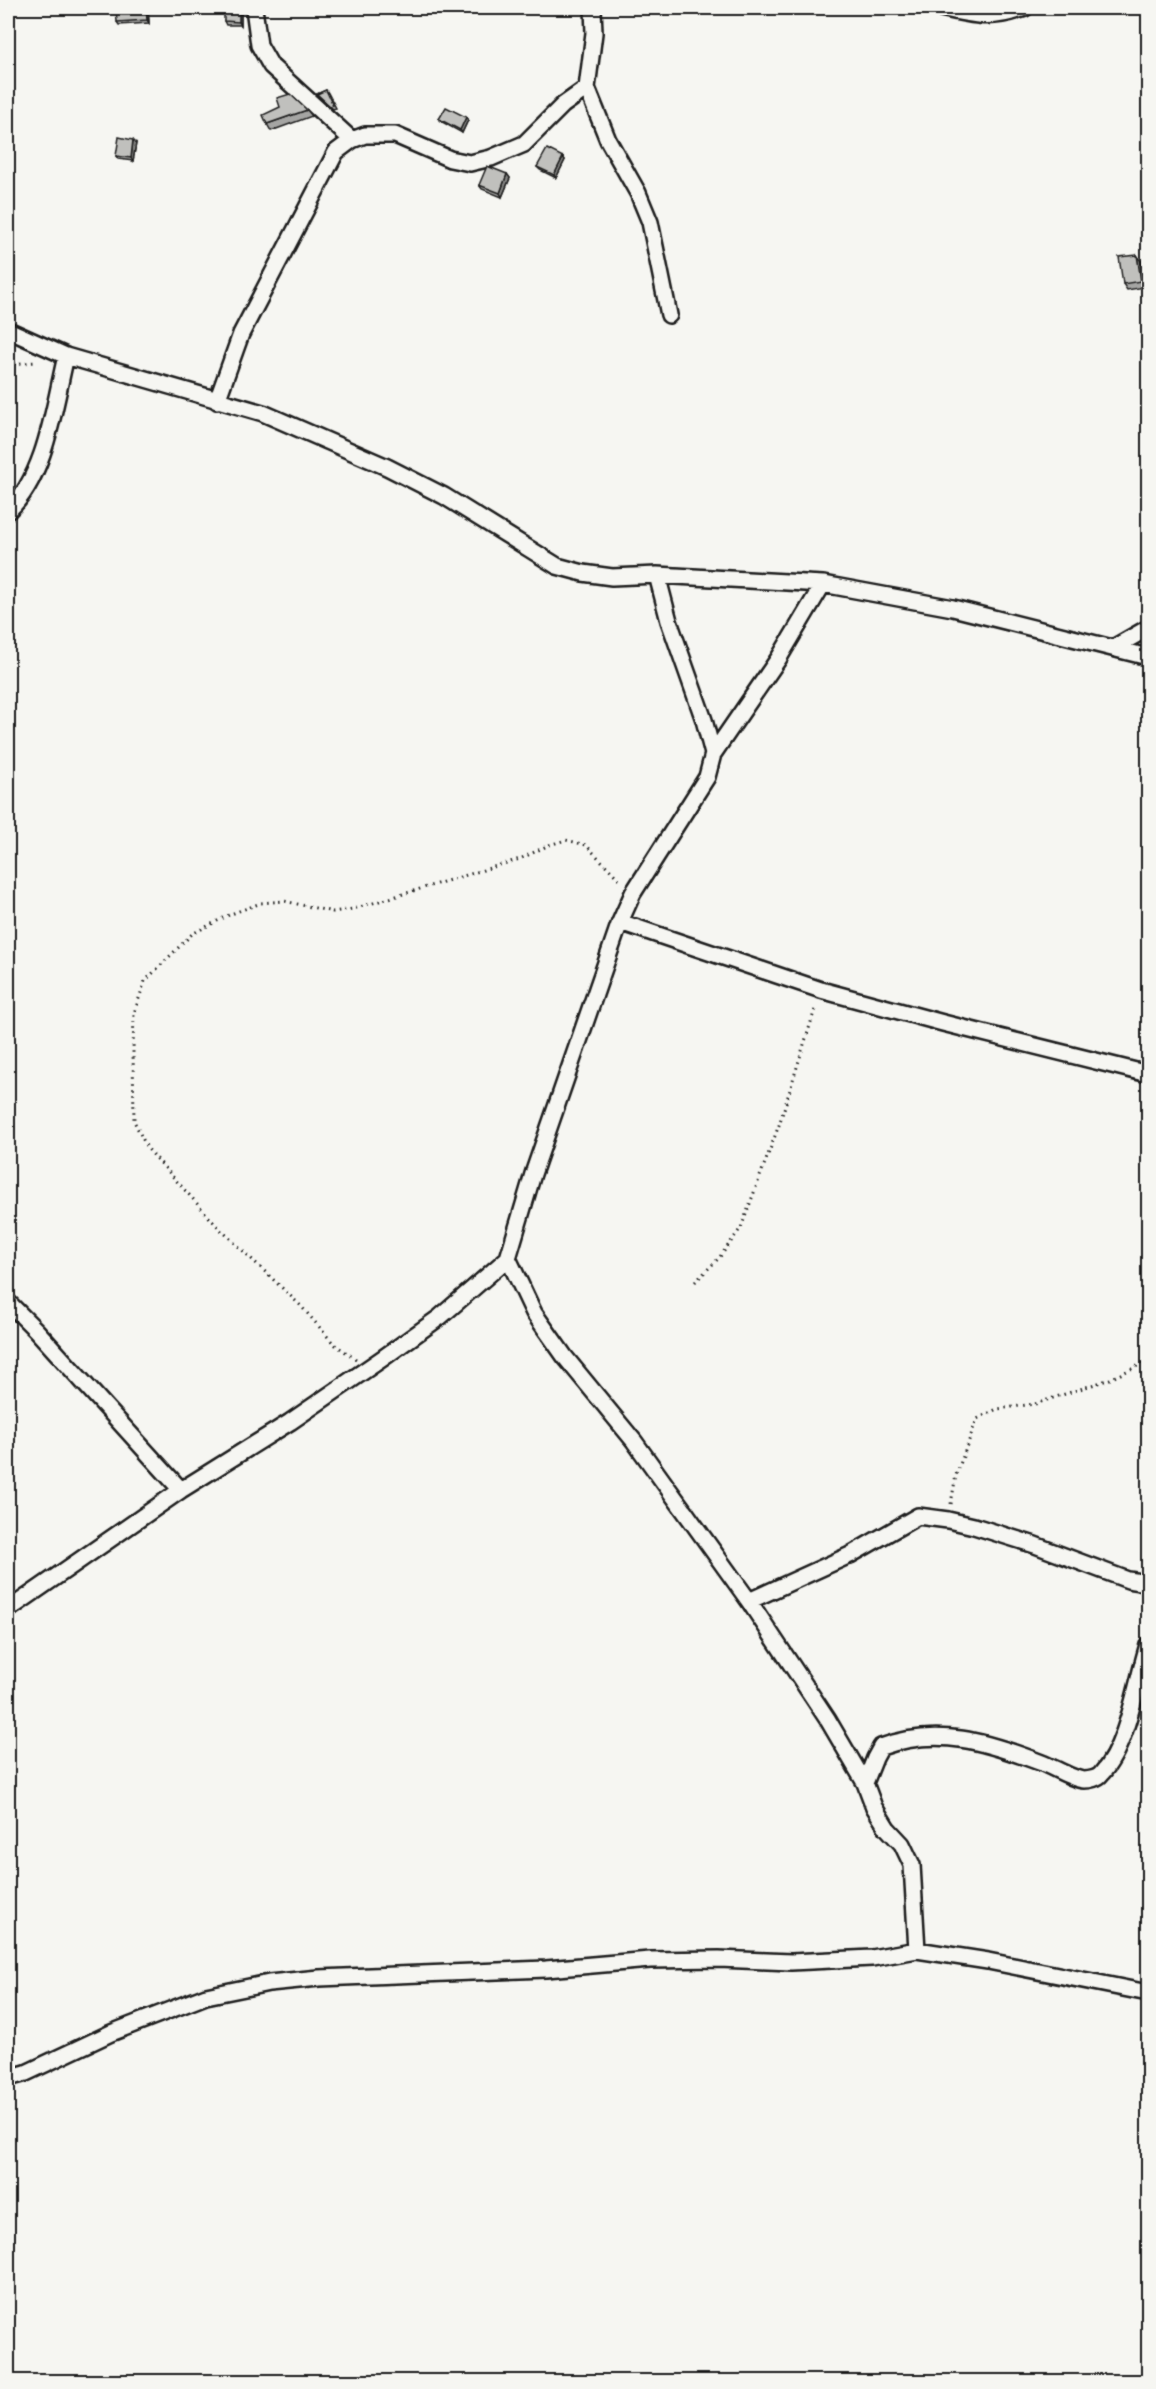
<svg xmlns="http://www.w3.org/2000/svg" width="1156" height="2389" viewBox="0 0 1156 2389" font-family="Delius,sans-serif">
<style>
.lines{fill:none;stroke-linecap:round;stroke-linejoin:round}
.street-casing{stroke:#1c1c1c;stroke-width:20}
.path{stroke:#1c1c1c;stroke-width:3;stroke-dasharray:1.5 4.5;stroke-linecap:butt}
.street{stroke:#f6f6f2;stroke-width:15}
.wall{fill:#a5a5a3;stroke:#1c1c1c;stroke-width:1.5}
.shaded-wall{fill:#868684;stroke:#1c1c1c;stroke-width:1.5}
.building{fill:#c0c0bd;stroke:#1c1c1c;stroke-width:1.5}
</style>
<rect width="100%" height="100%" fill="#f6f6f2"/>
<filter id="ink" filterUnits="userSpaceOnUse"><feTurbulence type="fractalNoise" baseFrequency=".0167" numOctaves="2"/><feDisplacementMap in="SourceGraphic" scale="12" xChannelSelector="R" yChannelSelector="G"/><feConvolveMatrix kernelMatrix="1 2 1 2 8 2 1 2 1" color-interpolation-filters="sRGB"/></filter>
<g filter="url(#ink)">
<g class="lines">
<defs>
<path id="street" d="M254,8L259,45L271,66L352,140
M593,8L594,33L587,88L608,140L638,193L650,222L669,315
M941,8C975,16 992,20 1025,8
M8,330L66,356L263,413L387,467L444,496L557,566L583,573L612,577L657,575L823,584L953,608L1148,657
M217,401L241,334L336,152L352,140L365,135H395L450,159L470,163L491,158L524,144L563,105L587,88
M8,511C46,476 54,406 66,356
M1113,648L1148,628
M713,754L779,658L823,584
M620,922L821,990L943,1023L1148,1074
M508,1258L534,1313L565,1357L634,1441L749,1601L828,1720L865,1783L874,1807L887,1828L902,1844L912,1865L917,1950
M8,1302L36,1330L181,1490
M749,1601L850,1555L918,1516L948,1520L974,1526L1035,1545L1128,1580L1148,1583
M8,1610L181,1490L290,1422L383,1358L440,1317L508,1258L533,1174L620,922L633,893L707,777L713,754L704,720L669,621L657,575
M865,1783L875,1758L881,1747C938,1726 987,1742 1042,1763C1053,1767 1074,1780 1084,1780C1090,1780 1098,1778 1101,1774C1128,1745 1136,1683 1148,1645
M8,2078L26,2073L111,2033L206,1996L269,1983L319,1978L546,1969L650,1960L719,1959L791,1962L872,1958L917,1950L988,1961L1148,1993"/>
</defs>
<use href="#street" class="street-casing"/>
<path class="path" d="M8,364L37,362
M695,1282L719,1258L741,1228L779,1125L816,1006
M356,1359L334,1344L301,1306L219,1228L147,1148L134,1121L133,1051L134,1013L145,981L192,934L231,914L261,903L284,901L333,912L353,909L520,859L549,845L566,840L586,845L621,881
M951,1504L956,1475L977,1419L997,1409L1035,1404L1110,1379L1148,1361"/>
<use href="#street" class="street"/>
</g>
<path class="wall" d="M148,8L149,23L119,25L117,22Z
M241,8V25H226L224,21Z
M326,90L328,93L336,108L333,109L317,94Z
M307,110L312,116L271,131L267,124Z
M439,119L468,120L462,133L442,122Z
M136,143L133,161L118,159L116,156Z
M563,157L565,160L556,178L540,170L537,167Z
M507,174L510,178L502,197L482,189L479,185Z
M1137,255L1141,261L1145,287L1127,290L1123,284Z"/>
<path class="shaded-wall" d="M146,8H148L149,23L147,20Z
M239,8H241V25L239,22Z
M466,117L468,120L462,133L460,130Z
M133,140L136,143L133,161L131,158Z
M563,157L565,160L556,178L554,175Z
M507,174L510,178L502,197L500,193Z
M1137,255L1141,261L1145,287L1141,281Z"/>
<path class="building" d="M116,8H146L147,20L117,22Z
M224,8H239V22L224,21Z
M326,90L333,105L330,106L317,94Z
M290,94L307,110L267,124L263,115L280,107L277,98Z
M446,107L466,117L460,130L439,119Z
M119,137L133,140L131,158L116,156Z
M547,149L563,157L554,175L537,167Z
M487,166L507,174L500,193L479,185Z
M1137,255L1141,281L1123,284L1119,257Z"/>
</g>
<rect width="1156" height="2389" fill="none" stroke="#f6f6f2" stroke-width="30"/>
<rect x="15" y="15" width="1126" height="2359" fill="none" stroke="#1c1c1c" stroke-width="2" filter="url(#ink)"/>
</svg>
